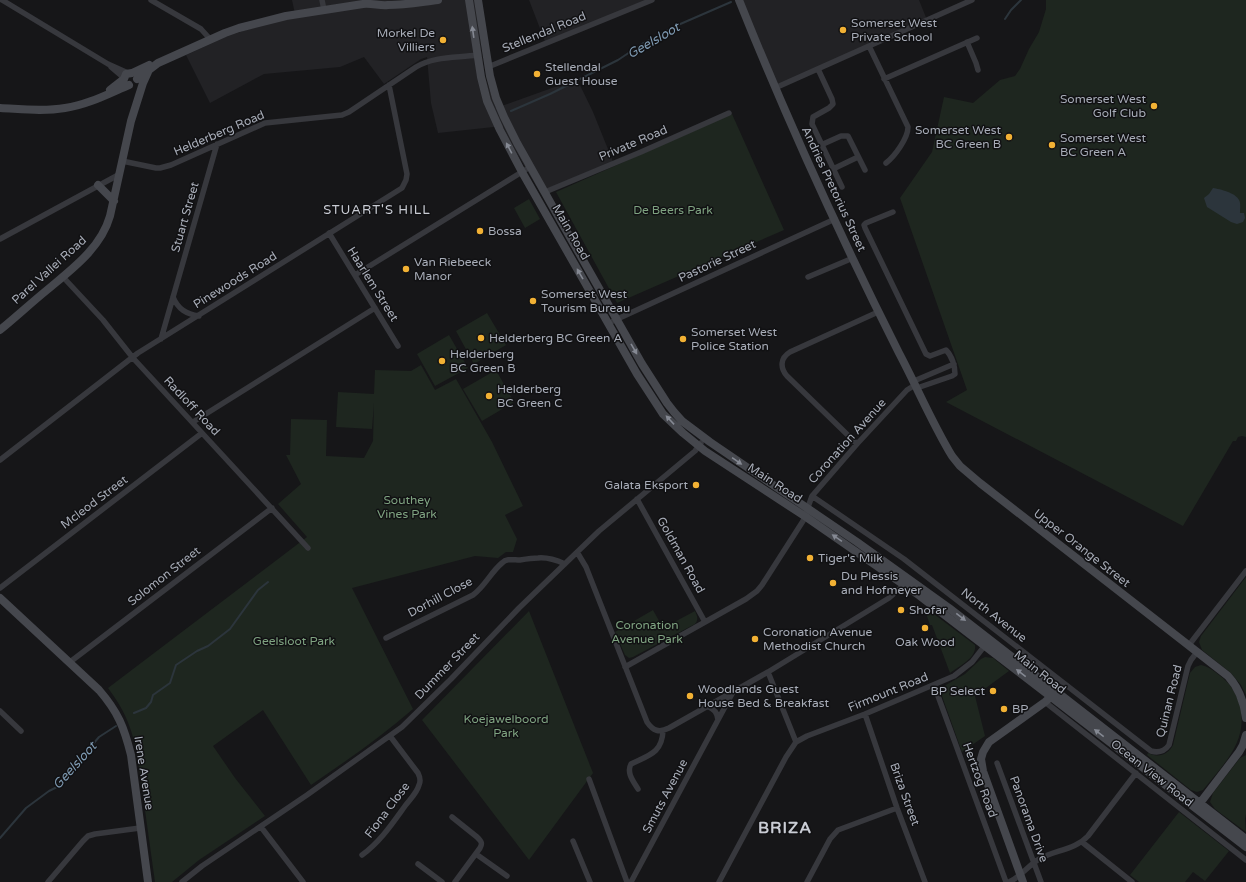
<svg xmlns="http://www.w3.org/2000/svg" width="1246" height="882" viewBox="0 0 1246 882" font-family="'Varela Round',sans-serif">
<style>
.built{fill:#222225}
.green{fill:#1e261f}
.water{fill:#2c353c}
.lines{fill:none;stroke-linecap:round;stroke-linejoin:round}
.stream{stroke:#2c353c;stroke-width:2}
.street{stroke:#37383d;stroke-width:5.5}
.secondary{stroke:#45474d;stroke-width:8}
.oneway{fill:#858993}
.poi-dot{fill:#f2b134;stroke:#111113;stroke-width:1.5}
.labels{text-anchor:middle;stroke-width:3;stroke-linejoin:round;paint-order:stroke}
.poi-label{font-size:12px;fill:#a8adb8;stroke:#111113;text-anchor:start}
.street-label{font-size:12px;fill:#a8adb8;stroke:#111113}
.park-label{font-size:12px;fill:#7fa381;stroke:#111113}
.water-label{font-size:13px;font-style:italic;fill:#7f9bb3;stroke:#111113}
.neighbourhood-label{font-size:13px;letter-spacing:1px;fill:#c9ccd4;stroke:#111113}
.district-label{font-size:16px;font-weight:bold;letter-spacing:1px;fill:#c9ccd4;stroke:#111113}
</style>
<rect width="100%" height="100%" fill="#161618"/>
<path class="built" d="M292,0H475L485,77L496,108L577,79L593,112L614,164L541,194L512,145L503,126L438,133L431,103L427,57L421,59L384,84L364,57L340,67L264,74L210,103L186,55L228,36L295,14Z
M529,0H654L546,44Z
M739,0H919L927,20L775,88Z"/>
<path class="green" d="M1046,0H1246V437L1242,436L1238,437L1236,441H1233L1183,526L946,402L967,390L900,198L932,152L944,97L973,103L1000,80L1015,76L1020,69L1029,49L1039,32L1046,9Z
M732,114L784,230L617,303L556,192Z
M529,199L540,219L525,228L514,208Z
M487,313L506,345L474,364L456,331Z
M449,335L468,368L435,386L417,354Z
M421,365L435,390L456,379L492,442L523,506L505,515L517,539L513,552H506L498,558L475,556L352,588L413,709C381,737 346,761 311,785L263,710L213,746L235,778L265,816L199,860L172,882H155L137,753C131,726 125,711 108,688L307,537L278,504L301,484L286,455H290L291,419L327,420L326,456L364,458L373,441L374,403L372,429L336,427L338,392L374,394L375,370L411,371Z
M496,370L514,402L482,421L463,389Z
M1246,577V695L1241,685L1231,673L1202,650L1199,642L1201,636Z
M926,608L975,645C977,658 959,666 950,673L932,625H930L925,610Z
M653,610L663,628L695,611C697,616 699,619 695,624L633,657L629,658L625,655L615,632Z
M529,611L593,773L529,860L422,720Z
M985,657L993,658L1009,671L975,696L985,736L962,752L942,696V689L946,685L965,674L981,659Z
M1201,665C1211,667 1222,677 1229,684C1235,692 1240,702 1241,712C1246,744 1221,767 1203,790L1197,792L1191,790L1147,755L1148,753C1158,758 1168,755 1173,745L1190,673L1195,667Z
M1246,755V814L1245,819L1246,832L1215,809L1210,802L1213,793L1240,758Z
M1179,812L1229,851L1205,881L1193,872L1185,882H1139L1130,875Z"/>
<path class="water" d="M1213,188C1220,189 1236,193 1239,200C1241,203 1240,209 1240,213H1244L1245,218L1243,222L1237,224L1231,222L1207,207L1204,198L1209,194Z"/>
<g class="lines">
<path class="stream" d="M1005,19L1011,10L1021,0
M511,111L550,94L618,60L642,44L678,25L731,2
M134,713L146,708L151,702L153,695L170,683L176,665L197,651L208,646L230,629L258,590L268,582
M0,838L26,808L49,791L57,787L99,737L116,726"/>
<path class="street" d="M2,0L108,64L128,73
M151,0L201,29L210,39
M322,0L324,10
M967,42L976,63L978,70
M869,46L908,127C908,138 895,156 886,163
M111,67L124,78
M488,67L652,0
M818,69L832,99L833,104L829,108L813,117L812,124L842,187
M884,79L977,38
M775,88L972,0
M821,145L841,136H848L865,170
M122,161L156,168H160L171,165L265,123L342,115L349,112L416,67C434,56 457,58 477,55
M833,169L858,157
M545,192L641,152L729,113
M893,212L866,223L864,225L865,228L926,354L930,356L946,350C952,356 955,366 955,374L952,376L917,388
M329,233L398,346
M0,239L120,174
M355,275L530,167
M63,277L103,320L133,358L308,548
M808,277L853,258
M173,297C178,309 186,314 199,316
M613,321L835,219
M161,339L217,144
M914,381L954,364
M193,422L375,308
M857,444L787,376C780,368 780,358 790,352L878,312
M0,460L138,353L402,188L406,180L407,174L389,85
M812,496L904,559L1151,751C1158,753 1164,752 1169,745L1188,666L1191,660L1197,652
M637,499L705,622
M577,552L586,567L647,722C653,731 659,733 669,728L768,672L889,598L904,585
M0,588L202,433
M386,638L473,595C485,586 491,572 502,563C507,558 513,560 520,560C526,559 532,558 538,558C548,557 556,560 565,564
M1189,645L1246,571
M70,662L272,508
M625,667L746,599L757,591L762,585L803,521L812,496L857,444L907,390L915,385
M768,672L796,742
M934,685L1006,882
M1045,702L1246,860
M707,706C715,710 717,712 718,720
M0,711L21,731
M865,714L897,808L925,882
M997,763L1041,882
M589,779L627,882
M638,789C634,782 626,773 631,764C649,755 662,753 663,731
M452,817L477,837C481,841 483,843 480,848L455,882
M261,827L303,882
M573,841L590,882
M1082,842L1132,882
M476,854L507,876
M362,855C380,842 392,824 405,806C410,799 417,793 419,785C421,781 420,777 418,773L390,736
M418,864L442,882
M48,882L83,841L88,836L95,834L140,828
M182,882L202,866L307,795L402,727L451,679L519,608L599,531L695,451L701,443
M631,882L733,692
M719,882L786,757L796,742L807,736L865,714L954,676L972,662L986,644
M807,882L830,839L838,830L897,808
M1009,882C1021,877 1029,864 1041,858C1057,850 1076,849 1088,836L1136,773"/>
<path class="secondary" d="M469,0L481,77L487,101L500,130L522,172L637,374L663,414L683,433L705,451L806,517L920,596L1246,847
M478,0L490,76L496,98L504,117L517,143L558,216L642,364L667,403L674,412L682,421L710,442L857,542L949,608L1246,839
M739,0C787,120 841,238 899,353C917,387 932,423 952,456L960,466L980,483L1228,676C1239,688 1244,702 1246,718
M137,79L158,63L225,33L239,28L286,16L363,4C372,3 380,6 388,5C405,5 421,2 438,0
M110,90L124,79L126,74L132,73L149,65
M0,108C21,109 43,112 65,108C87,105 108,94 129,85
M98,185L114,201
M0,330C16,317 31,303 47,290C72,269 101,248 110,216L131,121L143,83L148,72
M0,598L99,690C118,712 124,727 131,755L148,882
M1197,807L1239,752L1243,745L1246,735
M1023,882L983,771L981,759L983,752L989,742L1045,702L1055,693"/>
</g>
<defs><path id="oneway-solid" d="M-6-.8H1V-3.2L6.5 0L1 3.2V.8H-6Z"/></defs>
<g class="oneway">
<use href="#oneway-solid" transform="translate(473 32) rotate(-98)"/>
<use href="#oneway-solid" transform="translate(509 148) rotate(-118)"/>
<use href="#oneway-solid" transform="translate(580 274) rotate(-120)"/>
<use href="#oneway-solid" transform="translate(634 349) rotate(60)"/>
<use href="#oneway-solid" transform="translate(670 420) rotate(-133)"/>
<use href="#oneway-solid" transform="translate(737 461) rotate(35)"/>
<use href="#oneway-solid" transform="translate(837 538) rotate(-146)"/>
<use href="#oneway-solid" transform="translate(961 617) rotate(38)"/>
<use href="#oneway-solid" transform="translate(1021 673) rotate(-142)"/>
<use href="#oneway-solid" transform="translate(1099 733) rotate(-142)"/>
</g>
<g class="poi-dot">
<circle cx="843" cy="30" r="4"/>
<circle cx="443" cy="40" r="4"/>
<circle cx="537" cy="74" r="4"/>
<circle cx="1154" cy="106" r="4"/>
<circle cx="1009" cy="137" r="4"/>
<circle cx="1052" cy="145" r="4"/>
<circle cx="480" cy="231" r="4"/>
<circle cx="406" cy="269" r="4"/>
<circle cx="533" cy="301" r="4"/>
<circle cx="481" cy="338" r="4"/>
<circle cx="683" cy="339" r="4"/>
<circle cx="442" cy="361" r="4"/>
<circle cx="489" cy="396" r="4"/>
<circle cx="696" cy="485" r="4"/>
<circle cx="810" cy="558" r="4"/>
<circle cx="833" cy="583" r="4"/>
<circle cx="901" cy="610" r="4"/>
<circle cx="925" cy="628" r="4"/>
<circle cx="755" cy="639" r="4"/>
<circle cx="993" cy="691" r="4"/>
<circle cx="690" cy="696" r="4"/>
<circle cx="1004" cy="709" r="4"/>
</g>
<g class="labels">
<g class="poi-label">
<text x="851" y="27">Somerset West<tspan x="851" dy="14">Private School</tspan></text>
<text x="435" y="37" text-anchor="end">Morkel De<tspan x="435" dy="14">Villiers</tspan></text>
<text x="545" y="71">Stellendal<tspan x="545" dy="14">Guest House</tspan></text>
<text x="1146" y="103" text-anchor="end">Somerset West<tspan x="1146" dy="14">Golf Club</tspan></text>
<text x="1001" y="134" text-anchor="end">Somerset West<tspan x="1001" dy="14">BC Green B</tspan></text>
<text x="1060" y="142">Somerset West<tspan x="1060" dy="14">BC Green A</tspan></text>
<text x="488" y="235">Bossa</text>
<text x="414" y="266">Van Riebeeck<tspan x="414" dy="14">Manor</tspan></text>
<text x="541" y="298">Somerset West<tspan x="541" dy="14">Tourism Bureau</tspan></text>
<text x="691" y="336">Somerset West<tspan x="691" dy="14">Police Station</tspan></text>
<text x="489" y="342">Helderberg BC Green A</text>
<text x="450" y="358">Helderberg<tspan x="450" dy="14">BC Green B</tspan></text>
<text x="497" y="393">Helderberg<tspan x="497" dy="14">BC Green C</tspan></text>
<text x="688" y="489" text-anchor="end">Galata Eksport</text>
<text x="818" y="562">Tiger's Milk</text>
<text x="841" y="580">Du Plessis<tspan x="841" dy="14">and Hofmeyer</tspan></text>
<text x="909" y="614">Shofar</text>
<text x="763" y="636">Coronation Avenue<tspan x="763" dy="14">Methodist Church</tspan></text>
<text x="925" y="646" text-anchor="middle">Oak Wood</text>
<text x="698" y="693">Woodlands Guest<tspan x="698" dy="14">House Bed &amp; Breakfast</tspan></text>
<text x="985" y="695" text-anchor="end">BP Select</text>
<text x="1012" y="713">BP</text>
</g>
<g class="street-label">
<text transform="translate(544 32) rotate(-22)" y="4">Stellendal Road</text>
<text transform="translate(219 133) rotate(-23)" y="4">Helderberg Road</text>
<text transform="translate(633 143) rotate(-23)" y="4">Private Road</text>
<text transform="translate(834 189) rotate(65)" y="4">Andries Pretorius Street</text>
<text transform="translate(185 217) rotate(-74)" y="4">Stuart Street</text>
<text transform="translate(571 232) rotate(60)" y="4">Main Road</text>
<text transform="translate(717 261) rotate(-25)" y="4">Pastorie Street</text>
<text transform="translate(49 270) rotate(-42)" y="4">Parel Vallei Road</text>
<text transform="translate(235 280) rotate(-32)" y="4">Pinewoods Road</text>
<text transform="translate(373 284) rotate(58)" y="4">Haarlem Street</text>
<text transform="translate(192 406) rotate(47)" y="4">Radloff Road</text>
<text transform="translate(847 441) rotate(-48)" y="4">Coronation Avenue</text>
<text transform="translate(775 483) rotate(33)" y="4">Main Road</text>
<text transform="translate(94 502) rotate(-37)" y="4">Mcleod Street</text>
<text transform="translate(1082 548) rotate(38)" y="4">Upper Orange Street</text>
<text transform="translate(681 555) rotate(61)" y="4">Goldman Road</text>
<text transform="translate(164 576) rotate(-38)" y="4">Solomon Street</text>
<text transform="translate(440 597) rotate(-28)" y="4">Dorhill Close</text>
<text transform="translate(994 615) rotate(38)" y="4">North Avenue</text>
<text transform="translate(447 666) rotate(-46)" y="4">Dummer Street</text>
<text transform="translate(1040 672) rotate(38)" y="4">Main Road</text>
<text transform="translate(888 692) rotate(-22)" y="4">Firmount Road</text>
<text transform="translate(1169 701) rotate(-76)" y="4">Quinan Road</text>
<text transform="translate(144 773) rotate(81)" y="4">Irene Avenue</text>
<text transform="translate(1152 773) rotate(38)" y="4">Ocean View Road</text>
<text transform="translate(980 780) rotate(70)" y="4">Hertzog Road</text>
<text transform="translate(905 794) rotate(70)" y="4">Briza Street</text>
<text transform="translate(665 796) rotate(-62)" y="4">Smuts Avenue</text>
<text transform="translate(387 810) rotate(-53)" y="4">Fiona Close</text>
<text transform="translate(1029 819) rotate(70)" y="4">Panorama Drive</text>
</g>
<g class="park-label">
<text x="673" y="214">De Beers Park</text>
<text x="407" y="504">Southey<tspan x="407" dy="14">Vines Park</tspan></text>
<text x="647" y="629">Coronation<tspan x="647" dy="14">Avenue Park</tspan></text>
<text x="294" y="645">Geelsloot Park</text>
<text x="506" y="723">Koejawelboord<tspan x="506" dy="14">Park</tspan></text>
</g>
<g class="water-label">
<text transform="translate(653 40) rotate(-30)" y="5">Geelsloot</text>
<text transform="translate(74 765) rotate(-48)" y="5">Geelsloot</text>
</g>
<g class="neighbourhood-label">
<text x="377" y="214">STUART'S HILL</text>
</g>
<g class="district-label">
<text x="785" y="833">BRIZA</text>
</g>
</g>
</svg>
